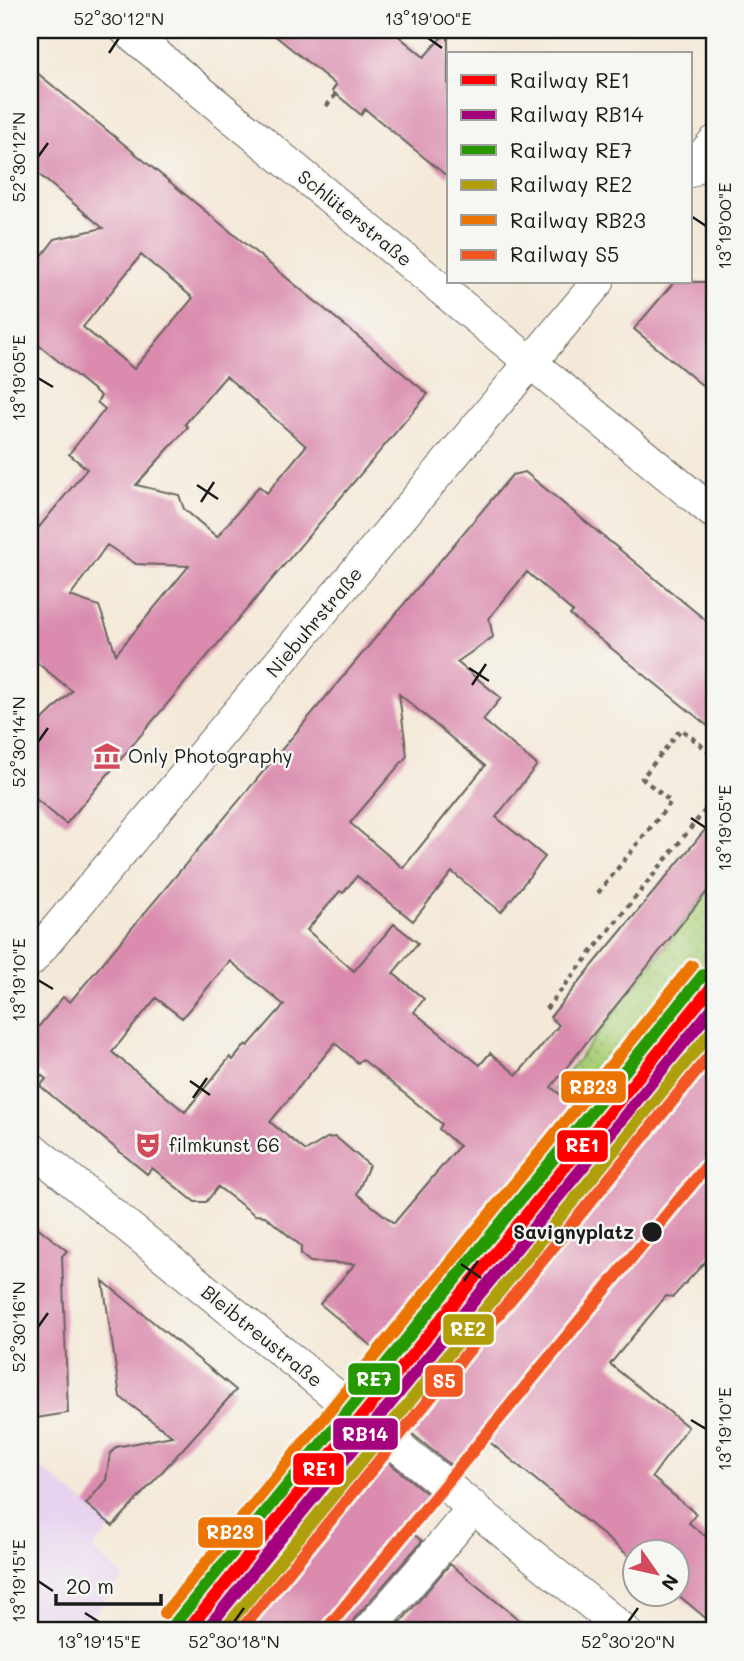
<svg xmlns="http://www.w3.org/2000/svg" width="744" height="1661" viewBox="0 0 744 1661" font-family="Mali,sans-serif">
<style>
.built{fill:#e7d2ef}
.grass{fill:url(#grass-dots);stroke:#63764a;stroke-width:2}
.building{fill:#da8bae;fill-rule:evenodd}
.lines{fill:none;stroke-linecap:round;stroke-linejoin:round}
.street-casing{stroke:#68645e;stroke-width:34}
.path{stroke:#68645e;stroke-width:4.5;stroke-dasharray:5 5;stroke-linecap:butt}
.street{stroke:#fff;stroke-width:32}
.rail-1-casing{stroke:#f6f6f2;stroke-width:18}
.rail-2-casing{stroke:#f6f6f2;stroke-width:18}
.rail-3-casing{stroke:#f6f6f2;stroke-width:18}
.rail-4-casing{stroke:#f6f6f2;stroke-width:18}
.rail-5-casing{stroke:#f6f6f2;stroke-width:18}
.rail-6-casing{stroke:#f6f6f2;stroke-width:18}
.rail-1{stroke:#f00;stroke-width:12}
.rail-2{stroke:#a5027d;stroke-width:12}
.rail-3{stroke:#269900;stroke-width:12}
.rail-4{stroke:#b09f0a;stroke-width:12}
.rail-5{stroke:#eb7405;stroke-width:12}
.rail-6{stroke:#f25721;stroke-width:12}
.ticks{fill:none;stroke:#1c1c1c;stroke-width:2.5}
.stop-dot{fill:#1c1c1c;stroke:#f6f6f2;stroke-width:2.5}
.labels{text-anchor:middle;stroke-width:5;stroke-linejoin:round;paint-order:stroke}
.street-label{font-size:19px;fill:#1c1c1c;stroke:#f6f6f2}
.poi-label{font-size:19px;fill:#1c1c1c;stroke:#f6f6f2;text-anchor:start}
.stop-label{font-size:19px;font-weight:bold;fill:#1c1c1c;stroke:#f6f6f2;text-anchor:end}
.line-badge{stroke:#f6f6f2;stroke-width:2.5}
.badge-label{font-size:19px;text-anchor:middle;font-weight:bold;fill:#fff}
.neatline{fill:none;stroke:#1c1c1c;stroke-width:2.5}
.ticks-label{font-size:18px;text-anchor:middle;fill:#1c1c1c}
</style>
<defs>
<pattern id="grass-dots" width="8" height="8" patternUnits="userSpaceOnUse" patternTransform="scale(1.75)"><rect width="8" height="8" fill="#aacf78"/><path d="M2 2h.1M6 6h.1" fill="none" stroke="#92b167" stroke-width="1.8" stroke-linecap="round"/></pattern>
</defs>
<rect width="100%" height="100%" fill="#f6f6f2"/>
<filter id="ink" filterUnits="userSpaceOnUse"><feTurbulence type="fractalNoise" baseFrequency=".0143" numOctaves="2"/><feDisplacementMap in="SourceGraphic" scale="14" xChannelSelector="R" yChannelSelector="G"/><feConvolveMatrix kernelMatrix="1 2 1 2 8 2 1 2 1" color-interpolation-filters="sRGB"/></filter>
<filter id="wash" filterUnits="userSpaceOnUse"><feTurbulence type="fractalNoise" baseFrequency=".00686" numOctaves="4" result="noise"/><feDisplacementMap in="SourceGraphic" scale="28" xChannelSelector="R" yChannelSelector="G"/><feGaussianBlur stdDeviation="1.57" result="paint"/><feColorMatrix in="noise" values="0 0 0 0 0 0 0 0 0 0 0 0 0 0 0 0 0 1.4 0 .05"/><feComposite in="paint" operator="in"/></filter>
<g filter="url(#wash)">
<rect width="100%" height="100%" fill="#f4e9d8"/>
<path class="built" d="M30,1459L113,1526L92,1550L124,1577L80,1631H30Z"/>
<path class="grass" d="M714,883V959L386,1360L351,1329L572,1067Z"/>
<g id="blocks">
<path class="building" d="M268,30H382L391,36L396,34L424,57L448,30V177L365,109L361,115L347,103L332,91L336,85Z
M30,67L428,394L66,824L30,794V732L72,691L30,657V538L87,469L69,454L105,409L97,402L101,396L30,338V271L55,239L103,228L30,167ZM141,255L193,298L134,369L83,327ZM226,376L306,446L267,493L259,486L217,537L184,509L179,495L136,485L188,427L185,424ZM107,545L136,564L189,566L116,654L99,606L70,596Z
M674,282H714V395L634,329Z
M525,472L714,627V731L570,615L573,612L527,572L489,618L493,637L457,662L501,698L483,720L537,765L496,817L545,857L501,912L452,872L413,921L357,876L343,893L340,891L307,930L354,971L394,924L418,943L393,973L424,999L414,1012L480,1065L490,1053L517,1075L559,1025L550,1017L714,819V883L551,1087L589,1118L714,967V1252L673,1297L666,1296L610,1364L688,1427L652,1477L696,1514L689,1523L714,1543V1625L677,1594V1552H635V1561L481,1435L454,1468L411,1433L437,1400L320,1304L355,1264L310,1262L301,1254V1246L265,1216L255,1215L218,1187L206,1202H195L152,1168L147,1174L40,1086L46,1079L30,1066V1037L63,997L70,1002L512,475ZM399,694L485,766L403,868L350,823L407,756ZM230,961L284,1005L248,1046L246,1044L233,1060L230,1057L185,1112L112,1052L156,998L182,1018ZM335,1043L358,1063L362,1059L442,1124L439,1129L459,1146L394,1223L357,1194L369,1165L352,1151L336,1137L327,1138L306,1151L270,1122Z
M30,1221L67,1251L62,1256L68,1413L30,1419Z
M103,1281L236,1390L113,1526L86,1504L106,1480L110,1454L116,1447L172,1436L120,1397Z
M312,1454L361,1493L387,1461L430,1496L405,1528L422,1541L416,1548L354,1619L350,1631H173Z
M450,1564L533,1631H393Z"/>
</g>
</g>
<g filter="url(#ink)">
<use href="#blocks" fill-opacity="0" stroke="#68645e" stroke-width="2"/>
<g class="lines">
<defs>
<path id="street" d="M126,30L714,513
M690,171L714,142
M30,961L598,282
M30,1147L625,1631
M432,1557L474,1507
M368,1631L428,1562"/>
</defs>
<use href="#street" class="street-casing"/>
<path class="path" d="M326,106L336,94
M598,893L671,802L642,778L681,729L714,756
M546,1009L714,799"/>
<use href="#street" class="street"/>
<defs>
<path id="rail-1" d="M187,1631L714,984"/>
<path id="rail-2" d="M205,1631L714,1006"/>
<path id="rail-3" d="M176,1622L703,975"/>
<path id="rail-4" d="M223,1631L714,1028"/>
<path id="rail-5" d="M165,1613L692,966"/>
<path id="rail-6" d="M240,1631L714,1050
M325,1631L714,1157"/>
</defs>
<use href="#rail-1" class="rail-1-casing"/>
<use href="#rail-2" class="rail-2-casing"/>
<use href="#rail-3" class="rail-3-casing"/>
<use href="#rail-4" class="rail-4-casing"/>
<use href="#rail-5" class="rail-5-casing"/>
<use href="#rail-6" class="rail-6-casing"/>
<use href="#rail-1" class="rail-1"/>
<use href="#rail-2" class="rail-2"/>
<use href="#rail-3" class="rail-3"/>
<use href="#rail-4" class="rail-4"/>
<use href="#rail-5" class="rail-5"/>
<use href="#rail-6" class="rail-6"/>
</g>
</g>
<path class="ticks" d="M428,38L442,48M109,53L119,38M38,157L48,143M691,216L706,226M38,378L53,387M197,485L218,499M201,502L214,482M469,668L489,681M472,685L486,664M38,742L48,728M691,818L706,828M38,980L53,989M190,1081L210,1095M193,1098L207,1078M461,1264L481,1278M464,1281L478,1261M38,1327L48,1313M691,1420L706,1429M38,1581L53,1591M85,1613L99,1622M234,1622L244,1608M628,1622L638,1608"/>
<defs>
<symbol id="museum-bare" viewBox="-9 -9 18 18"><path d="M0-6L6-3V-2H-6V-3ZM-5-1h2V3h-2ZM-1-1h2V3h-2ZM3-1h2V3H3ZM-6 4H6V6H-6Z" fill="#d1495b" stroke="#f6f6f2" stroke-width="2.5" paint-order="stroke"/></symbol>
<symbol id="theatre-bare" viewBox="-9 -9 18 18"><path d="M-5-5.5Q0-4 5-5.5V0Q5 5 0 6Q-5 5-5 0ZM-3.3-2.5H-1v1.5H-3.3ZM1-2.5H3.3v1.5H1ZM-2.8 1Q0 5.5 2.8 1Z" fill="#d1495b" stroke="#f6f6f2" stroke-width="2.5" paint-order="stroke"/></symbol>
</defs>
<g fill-rule="evenodd">
<use href="#museum-bare" x="88" y="737" width="38" height="38"/>
<use href="#theatre-bare" x="129" y="1126" width="38" height="38"/>
</g>
<circle class="stop-dot" cx="652" cy="1232" r="11"/>
<g class="labels">
<g class="street-label">
<text transform="translate(355 218) rotate(39)" y="7">Schlüterstraße</text>
<text transform="translate(314 622) rotate(-50)" y="7">Niebuhrstraße</text>
<text transform="translate(262 1336) rotate(39)" y="7">Bleibtreustraße</text>
</g>
<g class="poi-label">
<text x="128" y="763">Only Photography</text>
<text x="169" y="1152">filmkunst 66</text>
</g>
<g class="stop-label">
<text x="634" y="1239">Savignyplatz</text>
</g>
</g>
<g class="line-badge">
<rect x="560" y="1070" width="67" height="34" rx="7" fill="#eb7405"/>
<rect x="556" y="1129" width="53" height="34" rx="7" fill="#f00"/>
<rect x="442" y="1313" width="53" height="33" rx="7" fill="#b09f0a"/>
<rect x="347" y="1362" width="54" height="34" rx="7" fill="#269900"/>
<rect x="424" y="1364" width="40" height="34" rx="7" fill="#f25721"/>
<rect x="332" y="1417" width="67" height="34" rx="7" fill="#a5027d"/>
<rect x="292" y="1452" width="53" height="34" rx="7" fill="#f00"/>
<rect x="197" y="1516" width="67" height="33" rx="7" fill="#eb7405"/>
</g>
<g class="badge-label">
<text x="593" y="1094">RB23</text>
<text x="582" y="1152">RE1</text>
<text x="468" y="1336">RE2</text>
<text x="374" y="1386">RE7</text>
<text x="444" y="1388">S5</text>
<text x="365" y="1441">RB14</text>
<text x="319" y="1476">RE1</text>
<text x="230" y="1539">RB23</text>
</g>
<rect width="744" height="1661" fill="none" stroke="#f6f6f2" stroke-width="77"/>
<rect x="447" y="52" width="245" height="231" fill="#f6f6f2" stroke="#9f9f9c" stroke-width="2"/>
<rect x="461" y="75" width="35" height="10" fill="#ff0000" stroke="#9f9f9c" stroke-width="2"/>
<text x="510" y="88" font-size="21" fill="#1c1c1c">Railway RE1</text>
<rect x="461" y="110" width="35" height="10" fill="#a5027d" stroke="#9f9f9c" stroke-width="2"/>
<text x="510" y="122" font-size="21" fill="#1c1c1c">Railway RB14</text>
<rect x="461" y="145" width="35" height="10" fill="#269900" stroke="#9f9f9c" stroke-width="2"/>
<text x="510" y="158" font-size="21" fill="#1c1c1c">Railway RE7</text>
<rect x="461" y="180" width="35" height="10" fill="#b09f0a" stroke="#9f9f9c" stroke-width="2"/>
<text x="510" y="192" font-size="21" fill="#1c1c1c">Railway RE2</text>
<rect x="461" y="215" width="35" height="10" fill="#eb7405" stroke="#9f9f9c" stroke-width="2"/>
<text x="510" y="228" font-size="21" fill="#1c1c1c">Railway RB23</text>
<rect x="461" y="250" width="35" height="10" fill="#f25721" stroke="#9f9f9c" stroke-width="2"/>
<text x="510" y="262" font-size="21" fill="#1c1c1c">Railway S5</text>
<g transform="translate(656 1573) rotate(124)"><circle r="33" fill="#f6f6f2" stroke="#9f9f9c" stroke-width="2"/>
<path d="M0-5L12 26L0 18L-12 26Z" fill="#d1495b"/>
<text y="-10" font-size="19" font-weight="bold" text-anchor="middle" fill="#1c1c1c">N</text>
</g>
<path d="M56 1594v10h105v-10" fill="none" stroke="#1c1c1c" stroke-width="3.5"/>
<text x="66" y="1594" font-size="21" fill="#1c1c1c" stroke="#f6f6f2" stroke-width="5" paint-order="stroke">20 m</text>
<rect x="38" y="38" width="668" height="1584" class="neatline"/>
<g class="ticks-label">
<text x="119" y="25">52°30'12"N</text>
<text x="428" y="25">13°19'00"E</text>
<text transform="translate(19 157) rotate(-90)" y="6">52°30'12"N</text>
<text transform="translate(725 226) rotate(-90)" y="6">13°19'00"E</text>
<text transform="translate(19 378) rotate(-90)" y="6">13°19'05"E</text>
<text transform="translate(19 742) rotate(-90)" y="6">52°30'14"N</text>
<text transform="translate(725 828) rotate(-90)" y="6">13°19'05"E</text>
<text transform="translate(19 980) rotate(-90)" y="6">13°19'10"E</text>
<text transform="translate(19 1327) rotate(-90)" y="6">52°30'16"N</text>
<text transform="translate(725 1429) rotate(-90)" y="6">13°19'10"E</text>
<text transform="translate(19 1581) rotate(-90)" y="6">13°19'15"E</text>
<text x="99" y="1648">13°19'15"E</text>
<text x="234" y="1648">52°30'18"N</text>
<text x="628" y="1648">52°30'20"N</text>
</g>
</svg>
